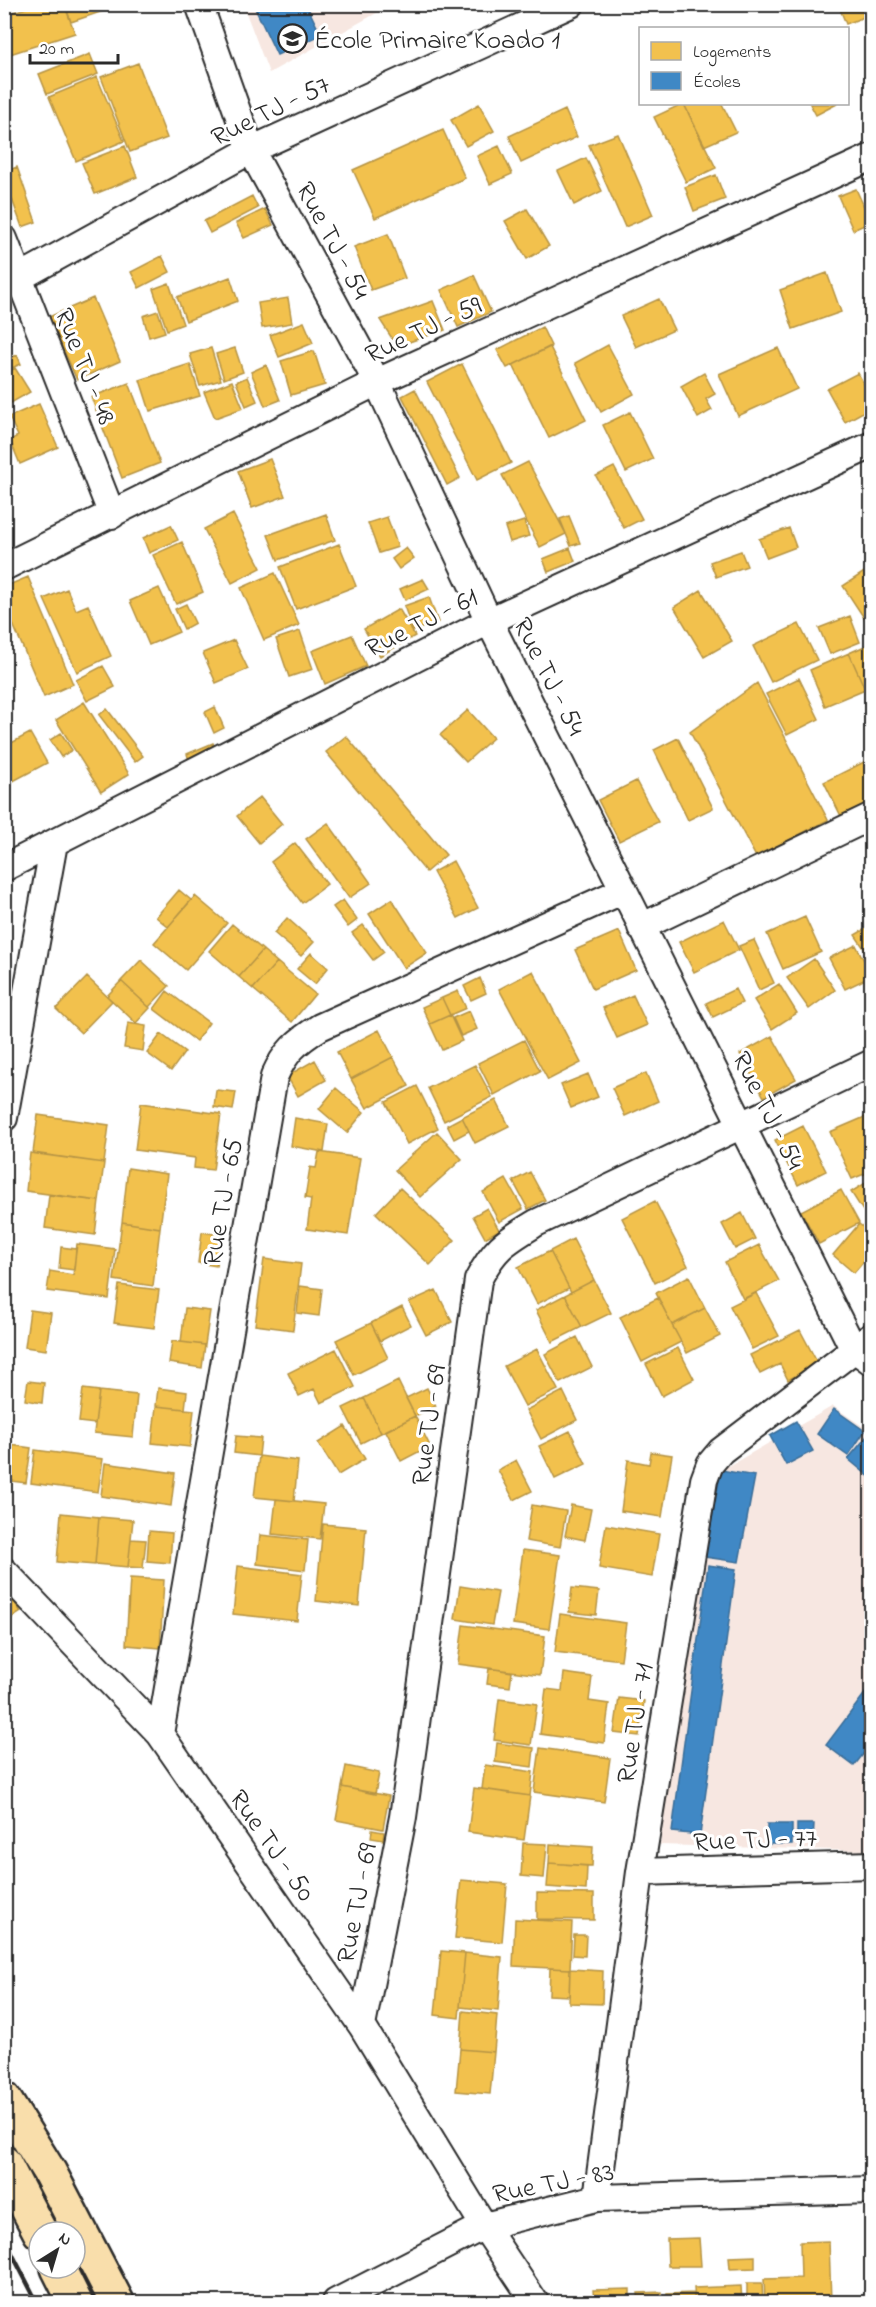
<svg xmlns="http://www.w3.org/2000/svg" width="876" height="2307" viewBox="0 0 876 2307" font-family="'Indie Flower',sans-serif">
<style>
.built{fill:#f7e7e1}
.homes{fill:#f2c14e;stroke:#b69444;stroke-width:1.5}
.schools{fill:#3f88c5;stroke:#396c97;stroke-width:1.5}
.lines{fill:none;stroke-linecap:round;stroke-linejoin:round}
.street-casing{stroke:#2b2b2b;stroke-width:30}
.primary-casing{stroke:#2b2b2b;stroke-width:38}
.highway-casing{stroke:#2b2b2b;stroke-width:38}
.street{stroke:#fff;stroke-width:26}
.primary{stroke:#f9deab;stroke-width:33}
.highway{stroke:#f9deab;stroke-width:33}
.rail{stroke:#2b2b2b;stroke-width:4.5}
.labels{text-anchor:middle;stroke-width:6;stroke-linejoin:round;paint-order:stroke}
.poi-label{font-size:27px;fill:#2b2b2b;stroke:#fff;text-anchor:start}
.street-label{font-size:27px;fill:#2b2b2b;stroke:#fff}
</style>
<rect width="100%" height="100%" fill="#fff"/>
<filter id="ink" filterUnits="userSpaceOnUse"><feTurbulence type="fractalNoise" baseFrequency=".0167" numOctaves="2"/><feDisplacementMap in="SourceGraphic" scale="12" xChannelSelector="R" yChannelSelector="G"/><feConvolveMatrix kernelMatrix="1 2 1 2 8 2 1 2 1" color-interpolation-filters="sRGB"/></filter>
<g filter="url(#ink)">
<path class="built" d="M243,5H391L269,73Z
M833,1406L871,1432V1851L660,1845L708,1478Z"/>
<path class="homes" d="M38,4H64L75,33L4,56V15Z
M65,4H108L109,9L71,22Z
M838,4H872V14L846,24Z
M90,54L98,74L47,94L39,74Z
M138,63L167,138L130,152L101,77Z
M97,77L124,141L76,161L49,97Z
M479,104L494,131L466,146L451,120Z
M682,104H684L716,168L686,182L654,117Z
M684,104H722L736,132L704,146Z
M810,104H837L816,115Z
M565,110L577,137L521,163L509,136Z
M443,130L465,178L375,218L353,170Z
M618,134L653,215L625,227L589,145Z
M125,146L137,177L95,194L82,163Z
M499,146L512,174L490,184L477,156Z
M586,158L602,191L574,205L558,171Z
M17,167L36,222L22,227L4,177V172Z
M716,175L725,199L694,211L685,187Z
M856,189L871,222L853,230L838,196Z
M252,196L258,208L210,233L204,221Z
M265,209L273,225L244,238L236,223Z
M527,209L549,246L527,259L505,221Z
M388,234L405,278L371,290L354,247Z
M162,256L170,272L139,288L131,272Z
M827,273L841,312L793,329L780,290Z
M474,275L491,312L458,327L441,290Z
M230,277L238,301L186,321L177,297Z
M169,283L183,324L167,330L153,289Z
M93,298L120,361L77,380L49,317Z
M288,298L292,323L262,328L258,303Z
M659,299L674,330L636,347L621,316Z
M433,301L445,330L397,346L380,320Z
M158,311L165,332L149,337L143,316Z
M304,322L313,343L279,357L270,335Z
M542,327L551,346L507,368L497,350Z
M608,345L634,394L601,412L575,363Z
M550,347L586,420L549,438L513,365Z
M211,348L221,380L200,386L190,354Z
M235,348L243,372L224,379L216,354Z
M778,348L797,389L738,416L719,374Z
M314,351L325,385L291,395L281,361Z
M17,355L21,364L4,371V361Z
M190,364L200,396L150,411L140,380Z
M462,364L511,463L477,480L427,382Z
M266,365L280,400L265,406L251,372Z
M15,368L30,392L4,407V374Z
M704,373L715,394L706,399L712,410L698,418L681,386Z
M858,373L872,399V407L845,422L827,389Z
M247,377L257,401L246,406L236,382Z
M232,381L243,408L215,418L204,392Z
M129,383L160,463L122,478L91,397Z
M415,389L460,478L447,485L402,396Z
M39,404L58,447L20,464L10,440L18,436L9,417Z
M630,412L653,459L626,472L603,425Z
M270,459L285,496L252,508L238,471Z
M528,462L566,534L540,547L502,475Z
M614,467L642,519L624,528L596,476Z
M233,514L261,568L232,583L204,529Z
M326,514L335,540L278,560L268,535Z
M569,516L580,543L571,546L560,519Z
M387,517L398,547L379,553L368,523Z
M524,521L529,536L510,542L505,527Z
M171,525L178,540L149,553L143,538Z
M789,528L796,547L767,558L759,539Z
M182,542L203,592L176,604L153,555Z
M339,544L356,586L296,609L280,567Z
M406,548L414,558L399,569L392,559Z
M570,548L575,561L548,572L543,559Z
M741,551L747,566L716,577L710,562Z
M872,567V626L870,627L843,586Z
M275,573L299,625L264,640L241,588Z
M28,577L73,684L44,697L4,603V587Z
M423,579L429,589L405,600L400,589Z
M159,588L179,632L149,645L130,601Z
M67,589L76,610L88,605L111,656L77,672L44,599Z
M701,590L732,641L704,657L674,607Z
M429,597L438,622L413,631L404,606Z
M186,604L195,623L184,629L175,609Z
M399,609L415,636L380,656L364,629Z
M850,616L860,642L830,654L819,628Z
M799,624L817,660L771,682L753,646Z
M300,631L313,669L289,677L276,639Z
M352,635L366,666L325,684L312,651Z
M234,640L248,669L216,683L203,653Z
M872,643V686L865,689L849,653Z
M849,653L865,689L825,706L810,670Z
M103,666L115,687L87,701L76,680Z
M799,678L819,719L787,735L766,694Z
M757,683L828,820L756,857L690,732Z
M84,702L129,774L101,792L56,720Z
M215,707L224,728L214,733L205,712Z
M107,709L143,756L135,762L99,715Z
M468,710L493,738L466,762L440,735Z
M30,733L47,763L4,786V747Z
M61,733L72,750L61,757L50,740Z
M346,736L446,855L426,872L326,752Z
M678,738L713,808L688,820L654,750Z
M213,743L217,752L190,763L187,754Z
M872,758V801L841,816L824,782Z
M636,781L658,822L619,841L598,800Z
M260,797L282,824L259,843L237,816Z
M328,823L371,883L349,898L306,839Z
M295,843L327,884L302,903L271,862Z
M453,861L478,908L458,918L433,872Z
M179,890L191,900L168,927L156,917Z
M195,896L227,923L186,970L154,943Z
M392,899L427,953L404,968L369,914Z
M343,900L357,920L348,927L333,907Z
M805,917L821,952L783,969L767,934Z
M287,918L314,942L301,956L274,933Z
M724,920L739,950L694,972L679,942Z
M232,924L263,950L239,977L209,951Z
M363,925L384,952L373,960L352,933Z
M872,925V960L855,935Z
M619,931L636,970L593,989L575,950Z
M754,940L774,983L759,990L739,946Z
M856,945L872,976L845,989L829,958Z
M263,950L277,962L253,989L239,977Z
M311,953L328,968L315,984L297,969Z
M814,959L835,990L809,1009L787,978Z
M141,960L169,986L149,1007L121,981Z
M277,962L315,994L292,1022L253,989Z
M533,971L581,1063L548,1080L499,989Z
M87,977L112,1001L81,1033L56,1009Z
M480,978L486,993L471,1000L464,986Z
M121,981L150,1008L136,1023L107,996Z
M779,984L797,1013L772,1029L754,1000Z
M735,989L742,1003L713,1017L706,1003Z
M167,991L209,1023L196,1041L154,1009Z
M458,991L466,1008L450,1015L442,998Z
M633,995L647,1025L617,1038L603,1008Z
M442,998L450,1015L430,1024L422,1007Z
M469,1011L477,1029L461,1036L453,1018Z
M450,1015L462,1041L442,1050L430,1024Z
M128,1023L146,1026L143,1051L124,1048Z
M379,1030L393,1057L351,1079L337,1052Z
M161,1034L185,1052L171,1071L147,1053Z
M772,1036L796,1079L764,1097L740,1054Z
M524,1040L540,1071L494,1095L478,1063Z
M393,1057L409,1086L367,1108L351,1079Z
M315,1060L326,1080L298,1096L287,1076Z
M475,1065L492,1097L444,1121L428,1088Z
M646,1073L658,1101L625,1116L612,1088Z
M588,1074L598,1097L571,1108L561,1085Z
M417,1086L438,1128L407,1144L386,1102Z
M336,1088L364,1112L347,1133L319,1109Z
M216,1090L236,1092L233,1110L214,1107Z
M496,1100L509,1126L475,1143L462,1117Z
M141,1103L221,1114L213,1170L194,1168L195,1158L135,1150Z
M872,1114V1171L852,1179L830,1132Z
M38,1115L109,1125L104,1163L33,1153Z
M462,1117L469,1131L454,1139L447,1125Z
M295,1118L328,1124L324,1152L291,1146Z
M803,1126L826,1171L798,1185L775,1140Z
M437,1132L462,1159L420,1197L395,1170Z
M319,1152L360,1158L348,1235L307,1229L311,1199L305,1198L310,1167L316,1168Z
M30,1153L104,1163L99,1201L26,1191Z
M128,1168L167,1174L160,1228L122,1222Z
M530,1172L545,1200L528,1209L513,1181Z
M506,1179L523,1209L499,1222L483,1192Z
M872,1179V1225L851,1192Z
M400,1188L455,1240L430,1265L376,1213Z
M841,1190L859,1223L819,1244L801,1211Z
M49,1195L99,1201L95,1235L45,1228Z
M655,1201L688,1266L655,1283L622,1218Z
M487,1208L499,1230L485,1238L473,1216Z
M742,1213L755,1239L735,1249L722,1224Z
M122,1222L160,1228L153,1286L114,1280Z
M859,1224L872,1234V1252L854,1273L833,1255Z
M202,1232L221,1235L216,1266L198,1263Z
M573,1239L594,1280L571,1292L550,1251Z
M77,1244L115,1249L109,1299L47,1291L50,1271L73,1275Z
M759,1245L779,1281L743,1299L725,1262Z
M61,1247L76,1249L74,1270L59,1268Z
M550,1251L569,1288L537,1304L518,1267Z
M264,1259L301,1264L293,1330L255,1325Z
M689,1276L705,1308L672,1325L656,1293Z
M594,1280L611,1313L582,1327L565,1295Z
M119,1285L159,1290L154,1328L114,1323Z
M300,1286L322,1289L319,1316L297,1313Z
M436,1290L452,1322L426,1335L409,1302Z
M756,1293L779,1336L752,1349L730,1306Z
M565,1295L582,1327L552,1342L536,1310Z
M658,1298L681,1342L642,1362L620,1317Z
M402,1307L411,1325L380,1341L371,1323Z
M185,1308L210,1311L205,1345L181,1342Z
M705,1308L720,1336L687,1353L672,1325Z
M30,1310L51,1313L46,1350L25,1347Z
M371,1323L388,1358L354,1375L336,1340Z
M800,1330L818,1364L788,1380L780,1364L760,1374L750,1355Z
M577,1337L592,1367L560,1383L545,1354Z
M172,1341L205,1345L202,1368L169,1363Z
M678,1348L694,1379L662,1396L646,1364Z
M336,1349L355,1387L321,1403L314,1389L299,1396L288,1373Z
M537,1349L558,1390L525,1406L504,1366Z
M28,1381L44,1383L42,1403L25,1400Z
M398,1381L415,1416L381,1433L364,1398Z
M158,1388L187,1392L185,1409L156,1406Z
M427,1388L436,1406L415,1416L406,1398Z
M83,1389L99,1391L95,1424L79,1422Z
M99,1391L137,1395L133,1437L94,1433Z
M563,1391L577,1420L541,1439L526,1410Z
M364,1398L381,1433L361,1443L343,1408Z
M156,1406L194,1410L190,1447L152,1443Z
M415,1416L430,1446L401,1461L386,1431Z
M345,1426L365,1459L338,1475L318,1443Z
M570,1431L586,1464L555,1479L539,1446Z
M236,1436L261,1438L259,1456L234,1453Z
M4,1444L31,1448L26,1483L4,1480Z
M35,1450L103,1459L98,1492L31,1483Z
M651,1452L672,1455L662,1517L621,1511L628,1460L649,1464Z
M259,1456L298,1461L294,1501L254,1497Z
M516,1460L532,1491L514,1500L498,1470Z
M105,1463L175,1473L171,1506L101,1496Z
M276,1499L324,1504L320,1539L272,1534Z
M532,1505L566,1511L560,1547L526,1541Z
M571,1505L591,1509L585,1540L565,1536Z
M61,1513L99,1517L95,1565L57,1562Z
M99,1517L133,1520L128,1567L95,1564Z
M323,1524L366,1528L359,1606L316,1601Z
M606,1525L659,1534L652,1577L599,1568Z
M149,1531L172,1533L170,1563L147,1561Z
M260,1535L308,1540L305,1570L257,1564Z
M131,1539L146,1540L143,1568L128,1567Z
M523,1550L560,1555L549,1629L513,1624Z
M238,1566L302,1574L297,1621L233,1614Z
M130,1578L164,1580L160,1648L126,1645Z
M460,1586L498,1592L492,1625L455,1619Z
M572,1588L599,1591L596,1615L569,1612Z
M6,1590L21,1612L4,1623V1591Z
M560,1614L626,1623L621,1660L555,1652Z
M463,1625L545,1636L540,1675L458,1664Z
M489,1668L512,1672L510,1687L487,1684Z
M564,1673L592,1677L589,1701L609,1704L604,1743L540,1734L546,1689L562,1691Z
M619,1698L644,1701L639,1736L614,1733Z
M499,1699L537,1704L531,1745L494,1740Z
M497,1743L534,1748L532,1767L495,1762Z
M540,1748L610,1758L604,1802L534,1792Z
M485,1765L533,1772L530,1796L482,1789Z
M346,1766L379,1773L375,1794L342,1787Z
M342,1787L389,1796L383,1829L336,1820Z
M474,1788L530,1796L524,1840L468,1832Z
M372,1830L384,1832L383,1840L371,1838Z
M523,1843L547,1844L544,1878L521,1876Z
M550,1844L593,1847L592,1866L549,1863Z
M549,1863L587,1866L586,1890L547,1887Z
M461,1880L507,1884L502,1942L455,1938Z
M537,1893L594,1894V1920L537,1919Z
M515,1919L572,1922L570,1969L513,1966Z
M574,1935H586L585,1956L573,1955Z
M441,1951L465,1953L459,2018L435,2015Z
M465,1953L502,1957L498,2011L460,2007Z
M550,1968L570,1969L569,1996L549,1995Z
M570,1969L603,1971L602,2004L569,2003Z
M463,2011L497,2015L494,2052L460,2049Z
M460,2049L494,2052L490,2094L456,2091Z
M699,2238L701,2266H668L667,2239Z
M829,2241L831,2302H765L764,2279L801,2278L800,2242Z
M755,2256V2268L730,2269L729,2257Z
M747,2283H762L763,2302H747Z
M741,2286L742,2302H695L694,2288Z
M630,2289V2302H594L593,2290Z
M662,2292L663,2302H639L638,2293Z
M694,2293V2302H667V2294Z
M872,2297V2302H839V2298Z"/>
<path class="schools" d="M253,4H306L321,35L277,55Z
M834,1409L865,1431L848,1456L817,1434Z
M796,1421L813,1451L786,1465L770,1436Z
M868,1435L872,1438V1479L848,1459Z
M721,1470L755,1476L739,1562L705,1557Z
M708,1565L736,1569L700,1835L672,1832Z
M872,1684V1743L854,1766L826,1745Z
M767,1824H792V1844H767Z
M797,1824H814L813,1840L797,1839Z"/>
<g class="lines">
<defs>
<path id="street" d="M199,4L251,150L377,382L489,621L853,1348L872,1362
M4,239L112,515
M4,286L251,150L571,4
M4,567L377,382L872,157
M4,868L489,621L872,445
M641,927L872,816
M4,1118L54,843
M4,1571L160,1734L362,2026L484,2226L535,2302
M160,1734L274,1077C285,1052 296,1042 320,1027L624,890
M640,1872L872,1865
M362,2026L403,1817L478,1280C495,1247 505,1242 536,1223L872,1063
M597,2198L640,1872L704,1480L710,1464L721,1451L872,1336
M336,2302L484,2226L597,2198L872,2190"/>
<path id="primary" d="M4,2099L50,2173L117,2302"/>
<path id="highway" d="M4,2163L40,2232
M58,2268L75,2302"/>
</defs>
<use href="#street" class="street-casing"/>
<use href="#primary" class="primary-casing"/>
<use href="#highway" class="highway-casing"/>
<use href="#street" class="street"/>
<use href="#primary" class="primary"/>
<use href="#highway" class="highway"/>
<path class="rail" d="M4,2238L37,2302"/>
</g>
</g>
<defs>
<symbol id="school-ring" viewBox="-11 -11 22 22"><circle r="9.5" fill="#fff" stroke="#2b2b2b" stroke-width="1.5"/><path d="M0-5L7-2L0 1L-7-2ZM-4 1L0 2.5L4 1V4Q0 6-4 4Z" fill="#2b2b2b"/></symbol>
</defs>
<g fill-rule="evenodd">
<use href="#school-ring" x="276" y="22" width="33" height="33"/>
</g>
<g class="labels">
<g class="poi-label">
<text x="314" y="48">École Primaire Koado 1</text>
</g>
<g class="street-label">
<text transform="translate(270 110) rotate(-26)" y="9">Rue TJ - 57</text>
<text transform="translate(334 240) rotate(62)" y="9">Rue TJ - 54</text>
<text transform="translate(423 329) rotate(-25)" y="9">Rue TJ - 59</text>
<text transform="translate(86 366) rotate(68)" y="9">Rue TJ - 48</text>
<text transform="translate(421 622) rotate(-27)" y="9">Rue TJ - 61</text>
<text transform="translate(550 676) rotate(63)" y="9">Rue TJ - 54</text>
<text transform="translate(769 1110) rotate(63)" y="9">Rue TJ - 54</text>
<text transform="translate(222 1202) rotate(-80)" y="9">Rue TJ - 65</text>
<text transform="translate(428 1425) rotate(-82)" y="9">Rue TJ - 69</text>
<text transform="translate(634 1723) rotate(-81)" y="9">Rue TJ - 71</text>
<text transform="translate(755 1839) rotate(-2)" y="9">Rue TJ - 77</text>
<text transform="translate(273 1845) rotate(55)" y="9">Rue TJ - 50</text>
<text transform="translate(356 1903) rotate(-79)" y="9">Rue TJ - 69</text>
<text transform="translate(553 2182) rotate(-11)" y="9">Rue TJ - 83</text>
</g>
</g>
<rect width="876" height="2307" fill="none" stroke="#fff" stroke-width="24"/>
<rect x="12" y="12" width="852" height="2283" fill="none" stroke="#2b2b2b" stroke-width="2" filter="url(#ink)"/>
<rect x="639" y="27" width="210" height="78" fill="#ffffff" stroke="#aaaaaa" stroke-width="1.5"/>
<rect x="651" y="42" width="30" height="18" fill="#f2c14e" stroke="#aaaaaa" stroke-width="1.5"/>
<text x="693" y="57" font-size="18" fill="#2b2b2b">Logements</text>
<rect x="651" y="72" width="30" height="18" fill="#3f88c5" stroke="#aaaaaa" stroke-width="1.5"/>
<text x="693" y="87" font-size="18" fill="#2b2b2b">Écoles</text>
<g transform="translate(57 2250) rotate(37)"><circle r="28" fill="#ffffff" stroke="#aaaaaa" stroke-width="1.5"/>
<path d="M0-4.5L10 22L0 15L-10 22Z" fill="#2b2b2b"/>
<text y="-9" font-size="16" font-weight="bold" text-anchor="middle" fill="#2b2b2b">N</text>
</g>
<path d="M30 54v9h88v-9" fill="none" stroke="#2b2b2b" stroke-width="3"/>
<text x="39" y="54" font-size="18" fill="#2b2b2b" stroke="#ffffff" stroke-width="4.5" paint-order="stroke">20 m</text>
</svg>
